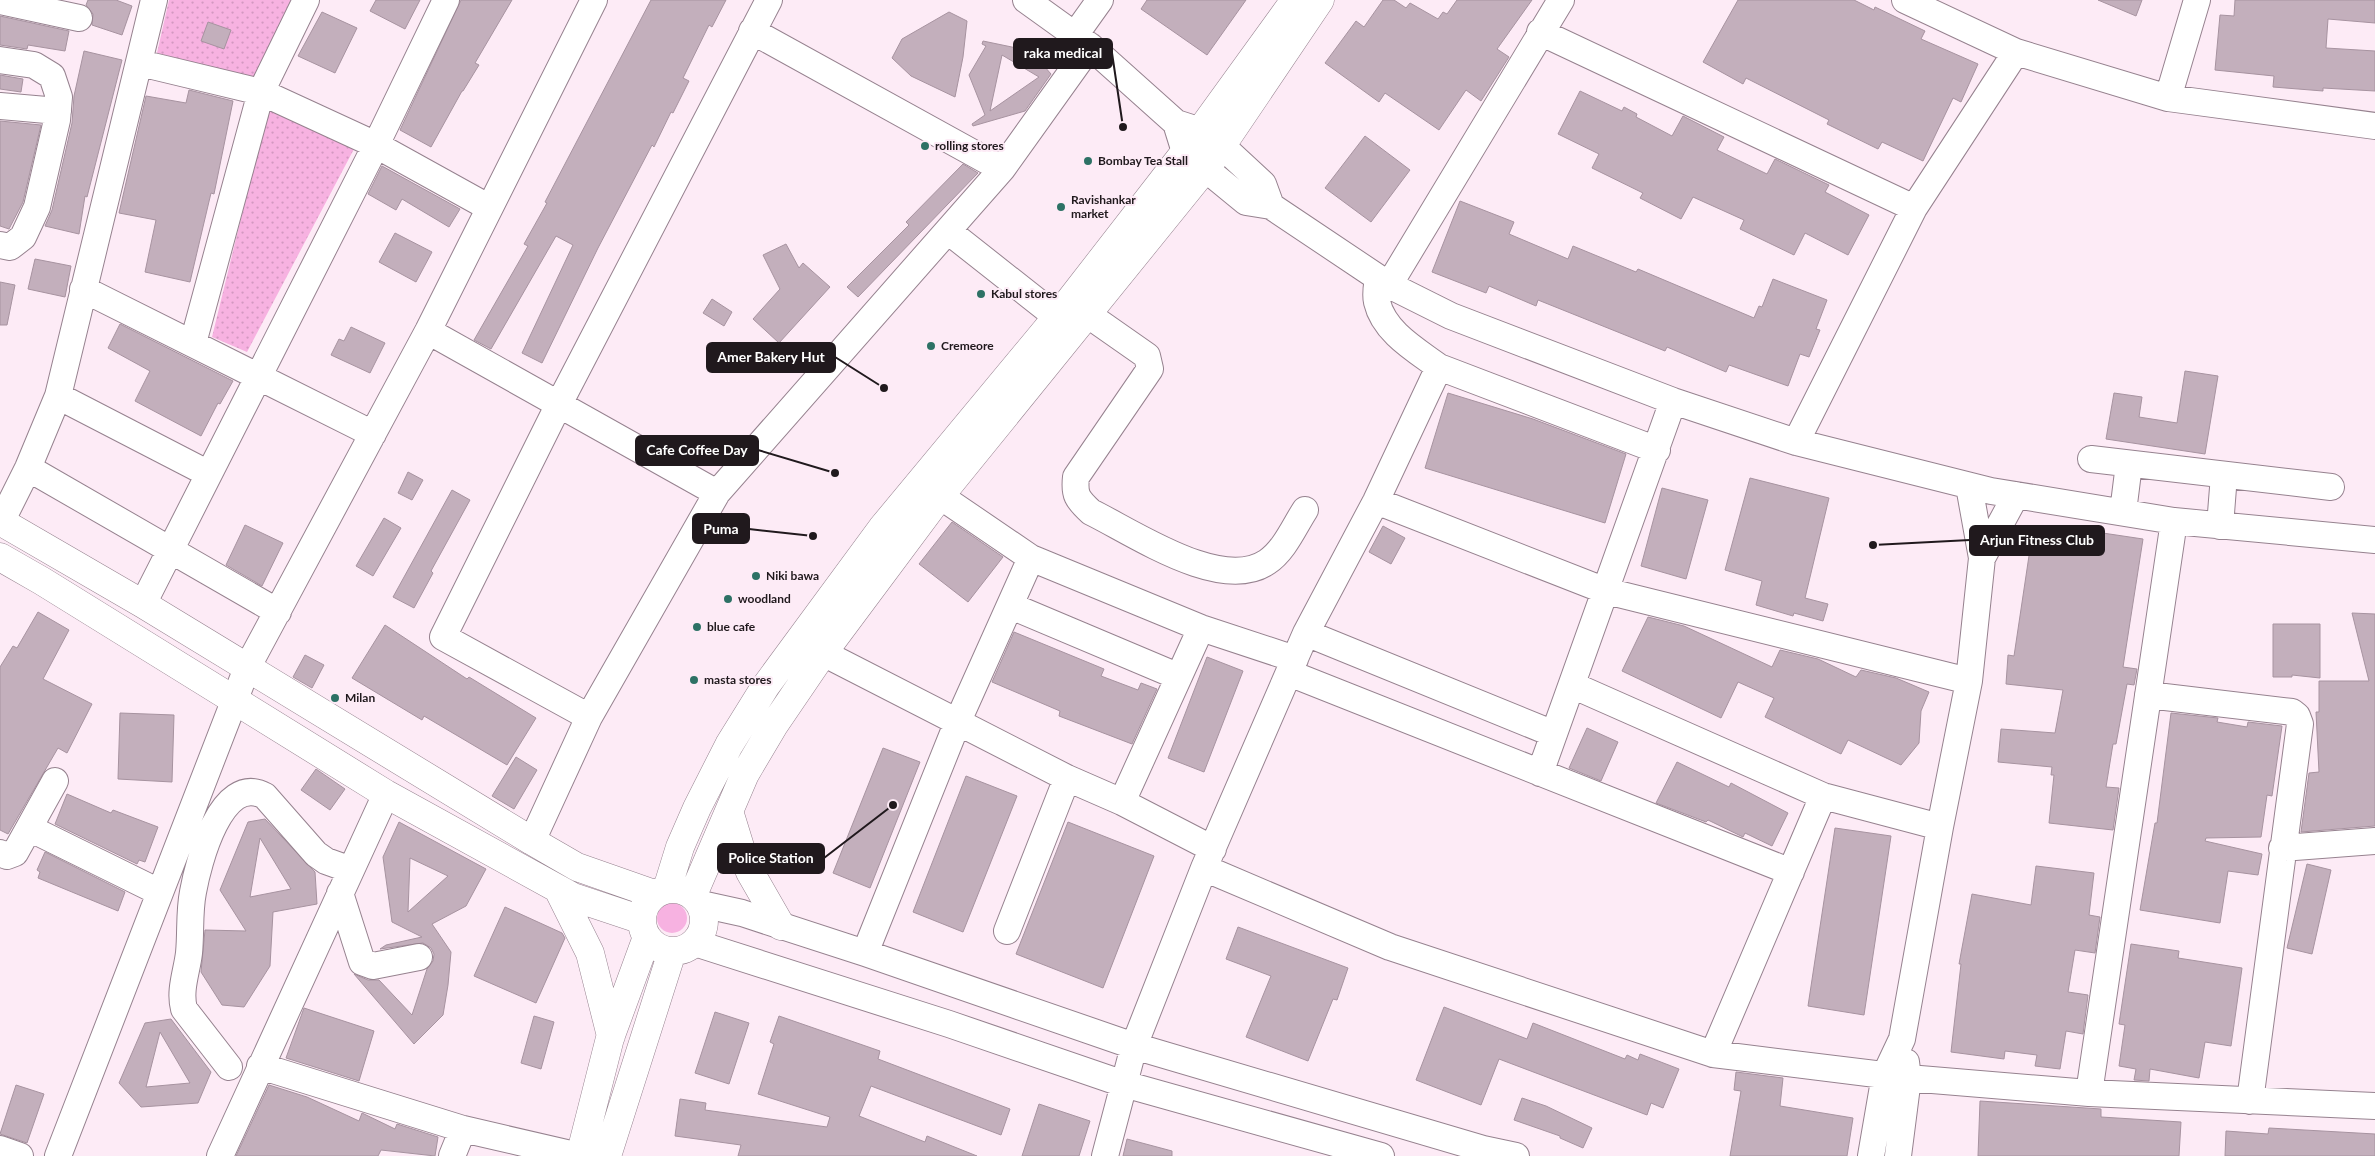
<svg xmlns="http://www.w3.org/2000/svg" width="2375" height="1156" viewBox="0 0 2375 1156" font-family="Lato,sans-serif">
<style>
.grass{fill:#f7b2e1}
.park{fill:url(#park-dots)}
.building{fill:#c3afbc;stroke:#a793a0;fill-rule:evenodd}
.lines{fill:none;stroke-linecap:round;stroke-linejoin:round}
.minor-casing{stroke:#96828f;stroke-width:28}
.major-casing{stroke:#96828f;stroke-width:29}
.minor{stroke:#fff;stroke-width:26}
.major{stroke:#fff;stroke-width:28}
.poi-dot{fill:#2d7165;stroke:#fdebf6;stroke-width:2}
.labels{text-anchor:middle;stroke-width:4;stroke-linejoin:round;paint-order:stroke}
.poi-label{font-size:12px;font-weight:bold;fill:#20191d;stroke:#fdebf6;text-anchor:start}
.leader{fill:none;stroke:#20191d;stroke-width:2}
.callout-dot{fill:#20191d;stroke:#fdebf6;stroke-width:2}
.callout{fill:#20191d;stroke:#20191d;stroke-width:2}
.callout-label{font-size:14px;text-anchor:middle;font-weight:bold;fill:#fff}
</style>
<defs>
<pattern id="park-dots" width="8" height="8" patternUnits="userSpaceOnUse" patternTransform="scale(1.25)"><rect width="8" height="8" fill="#f7b2e1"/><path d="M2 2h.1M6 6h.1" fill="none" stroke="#d398c1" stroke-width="1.8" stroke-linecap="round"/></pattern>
</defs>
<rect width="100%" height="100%" fill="#fdebf6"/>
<path class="grass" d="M657 918a15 15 0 1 1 30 0a15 15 0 1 1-30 0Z"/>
<path class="park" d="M169,0H292L253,78L157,53Z
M268,108L354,149L247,352L212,337Z"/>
<path class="building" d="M88,0H116L132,6L122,35L92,25L93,14L86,5Z
M376,0H420L405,29L370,11Z
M461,0H512L475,63L479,65L463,91H462L431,147L400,130Z
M651,0H726L712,27L709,25L683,78L689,81L673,113L671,112L654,147L652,145L598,248L542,363L522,353L573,245L556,236L491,349L474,340L528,246L524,244L547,203L545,202Z
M1147,0H1246L1207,55L1141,9Z
M1383,0H1394L1406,8L1410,3L1438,19L1443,12L1447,14L1457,0H1532L1497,49L1509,57L1481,101L1466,90L1439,130L1385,93L1379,102L1325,63L1356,21L1364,27Z
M1738,0H1854L1874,10L1875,7L1925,31L1921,39L1978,64L1961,102L1953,98L1923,161L1882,142L1878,149L1827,124L1829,120L1746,78L1743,84L1703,62Z
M2098,0H2142L2136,16Z
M2235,0H2375V23L2328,19L2326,48L2375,51V91L2323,88V91L2273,87L2274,76L2215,70L2220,15L2234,16Z
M322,12L357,28L335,73L298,56Z
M949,12L967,21L963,57L955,97L911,76L892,58L902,39Z
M0,16L69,31L65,51L28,45L27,49L0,45Z
M208,22L231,30L224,49L201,41Z
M983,41L1031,51L1051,74L1025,111L973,126L972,124L985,115L969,75L986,46L982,44ZM1002,55L1039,77L990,111Z
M84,51L122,60L87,197L85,196L79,234L45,226L52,210L72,123L74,96Z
M0,75L23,79L21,92L0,89Z
M189,90L233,101L214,194L211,193L190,282L145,272L156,220L119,213L146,96L186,103Z
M1580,91L1622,111L1624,107L1637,114L1636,117L1672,136L1683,116L1724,137L1717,150L1767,174L1775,159L1829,185L1825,192L1869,215L1848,255L1805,233L1794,255L1740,229L1744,220L1693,197L1681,219L1640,198L1643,193L1592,168L1599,154L1558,134Z
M0,121L41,125L23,202L9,229L0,226Z
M1365,136L1410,170L1371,222L1325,188Z
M963,164L978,173L858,297L847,287L909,225L906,222Z
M382,166L460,209L449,227L402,199L396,210L368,194Z
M1460,201L1514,222L1509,234L1568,259L1573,246L1636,272L1638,269L1754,318L1759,306L1762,307L1773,279L1827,300L1816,329L1820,330L1809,357L1800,354L1788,386L1729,365L1726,372L1667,347L1665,351L1538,300L1536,306L1489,286L1486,293L1432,272Z
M395,233L432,252L416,282L379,262Z
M786,244L799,268L803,263L830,287L779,343L753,319L780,289L763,255Z
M35,259L71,266L65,297L28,289Z
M0,282L15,285L7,325H0Z
M712,299L732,312L724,326L703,313Z
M120,324L233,381L220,404L218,403L201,436L135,401L150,371L108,348Z
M351,327L385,343L370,373L331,355L339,339L344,341Z
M2185,371L2218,376L2205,454L2106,439L2114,393L2142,397L2139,417L2177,423Z
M1448,393L1533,419L1626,454L1605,523L1425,468Z
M408,472L423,480L412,500L398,493Z
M1750,478L1829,498L1805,598L1828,604L1823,621L1794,613L1793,616L1756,605L1762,581L1725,570Z
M1662,488L1708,500L1686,579L1641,566Z
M452,490L470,500L431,571L433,573L414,608L393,597Z
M384,518L401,528L373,576L356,566Z
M952,522L1003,557L968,602L919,564Z
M245,525L283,543L262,586L226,565Z
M1383,526L1405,538L1391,564L1369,552Z
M2033,529L2095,540L2096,532L2143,539L2123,667L2137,669L2134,685L2127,684L2116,744H2113L2106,787L2119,788L2113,830L2049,823L2054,775H2051L2052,767L1998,762L2001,729L2055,733L2063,690L2006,684L2008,655L2014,656Z
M38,612L69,630L43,679L92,704L67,753L58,748L8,834L0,830V667L13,646L17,648Z
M2352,613L2375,614V826L2301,832L2309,773L2319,772L2316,712H2319V681H2369Z
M1648,617L1684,626L1772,667L1780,650L1818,659L1856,677L1861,670L1896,678L1929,692L1921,711L1919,743L1901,765L1848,740L1841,754L1765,717L1774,698L1738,682L1721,718L1622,671Z
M2273,624H2320V678L2292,675V677H2273Z
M385,625L467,679L469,677L536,718L507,765L424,716L422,720L352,678Z
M1014,632L1104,669L1101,676L1138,690L1141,683L1157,689L1132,744L1059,716L1060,711L992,682Z
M305,655L324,665L312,688L293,677Z
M1207,657L1243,671L1204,772L1168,758Z
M120,713L174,715L172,782L118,779Z
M2171,713L2218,718L2217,722L2247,727L2248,722L2282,726L2272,796L2267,795L2261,837L2206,838L2205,841L2262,854L2258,875L2228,871L2220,923L2140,910L2155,823H2157Z
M1587,728L1618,742L1601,781L1569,768Z
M883,748L920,762L870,888L833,873Z
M516,757L537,770L514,809L492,796Z
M1677,762L1729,787L1731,783L1788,813L1772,846L1745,833L1743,837L1708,820L1706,822L1656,803Z
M316,769L345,789L330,810L301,790Z
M966,776L1017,796L963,932L913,912Z
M67,794L111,813L113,810L158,827L145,862L139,860L137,864L55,824Z
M265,819L315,872L317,904L273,912L270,966L244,1007L222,1005L201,972L205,930L246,931L220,890L248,822ZM260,838L291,889L250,897Z
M399,822L486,869L466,906L432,924L451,952L448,985L443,1015L414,1044L354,974L368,980H379L412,1015L427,969L433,961L434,954L431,948L423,943L380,949L386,945L422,937L392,922L383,857ZM410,858L448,876L408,912Z
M1068,822L1154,856L1103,988L1016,954Z
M1835,828L1891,836L1864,1015L1808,1006Z
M45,852L125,892L118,911L38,878L40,872L37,870Z
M2307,864L2331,870L2312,954L2287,948Z
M2036,866L2094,873L2089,915L2100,917L2095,953L2075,950L2068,992L2088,995L2083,1034L2066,1031L2060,1069L2035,1066L2037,1055L2005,1051L2004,1059L1951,1052L1961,964H1959L1972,894L2031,905Z
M505,907L562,933L565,938L536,1003L474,976Z
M1238,927L1348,968L1337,1000L1333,999L1308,1061L1246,1037L1271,976L1226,959Z
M2131,944L2179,951L2178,958L2242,968L2231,1046L2205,1042L2199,1078L2150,1069L2149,1081L2134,1080L2136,1069L2119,1066L2125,1025L2119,1024Z
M1444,1007L1527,1039L1533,1023L1625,1059L1627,1055L1638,1060L1640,1054L1679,1069L1663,1108L1651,1103L1647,1115L1499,1059L1481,1105L1416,1080Z
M304,1008L374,1031L359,1081L286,1058Z
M715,1012L749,1023L729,1084L695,1073Z
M534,1016L554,1022L541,1069L521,1063Z
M779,1016L880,1051L878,1059L1010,1109L1001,1135L871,1086L859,1116L925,1142L927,1136L977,1156H738L741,1145L675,1136L680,1099L706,1103L705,1110L827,1127L830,1117L758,1094L774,1044L770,1042Z
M171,1019L211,1072L198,1103L141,1107L119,1083L145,1023ZM160,1032L190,1083L146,1087Z
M1736,1072L1783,1078L1780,1106L1853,1118L1847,1156H1730L1741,1091L1734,1090Z
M16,1085L44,1094L27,1143L0,1134Z
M269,1085L307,1097L359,1121L362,1113L395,1129L397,1124L438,1137L435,1156L381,1150L378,1156H236Z
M1522,1098L1546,1106L1592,1128L1583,1148L1560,1138V1136L1514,1120Z
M1980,1101L2101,1109V1117L2181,1122L2179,1156H1978Z
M1039,1104L1090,1121L1079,1156H1022Z
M2269,1128L2375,1134V1156H2225L2226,1131L2268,1134Z
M1127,1139L1172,1151V1156H1123Z"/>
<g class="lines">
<defs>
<path id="minor" d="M1026,0L1090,46L1176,123L1201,131L1222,146L1263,184L1271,206
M1905,0L2016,52L2168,98L2375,126
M0,1L79,18
M752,31L1002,169
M1540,32L1914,208
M1075,35L1100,0
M0,60L34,65L52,76L59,97L57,120L37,207L23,237L10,247L0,245
M140,63L261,92L376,145L488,207
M2168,98L2197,0
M0,106L58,111
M1176,123L1185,152L1246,202L1271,206L1389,285L1451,316L1673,401L1796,442L1991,491L2174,521L2375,540
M948,231L1057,317
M1389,285L1561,0
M83,289L373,434
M1087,314L1147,356L1150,369L1076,477C1074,495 1077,499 1091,512C1134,533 1221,593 1267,562C1284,551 1294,527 1305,510
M428,331L717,493
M193,343L261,92L306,0
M1439,367L1657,450
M58,396L207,473
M1796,442L1914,208L2016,52
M2091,459L2331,487
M28,468L278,612
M940,496L1031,558L1201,628L1295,659
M1376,501L1606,591L1969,681
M2123,512L2129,464
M1,522L28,468L58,396L154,0
M2220,526L2224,475
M1982,558L2016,495
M143,604L376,145L446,0
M1011,606L1177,676
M1306,633L1554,734
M823,653L1067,778L1122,802L1213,849
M1289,673L1791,872
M1572,685L1823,796L1940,827
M2148,695L2292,712L2297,716L2300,724L2250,1101
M589,717L443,637L559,404L769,0
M1540,773L1673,401
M1122,802L1201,628
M29,828L159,892
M532,841L589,717L717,493L1002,169L1090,46
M2282,848L2375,841
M0,853L7,856L15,853L55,781
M1204,868L1390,947L1713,1054L1908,1078L2089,1093L2375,1106
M340,893L362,962L373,966L419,957
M701,904L742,913L865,953L1134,1046L1483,1149L1516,1156
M1007,931L1067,778
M695,943L949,1024L1124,1084L1381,1156
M865,953L958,721L1031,558
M1713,1054L1823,796
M260,1066L463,1129L579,1156
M229,1067L184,1009C179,990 187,971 189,953C191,933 189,912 193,892C198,864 221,772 265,796L316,854L326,861L351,870
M2089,1093L2174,521
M0,1149L20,1156
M58,1156L247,668L428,331L594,0
M220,1156L386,794
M452,1156L463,1129
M1105,1156L1134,1046L1204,868L1306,633L1376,501L1439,367C1416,350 1384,332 1377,302C1375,294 1377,285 1378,278
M1871,1156L1885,1075L1902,1039L1940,827L1969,681L1982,558L1969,486
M1898,1156L1908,1078L1906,1062"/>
<path id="major" d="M0,521L143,604L532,841L577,867L654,894
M0,557L42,581L386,794L573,897L642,920
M729,811L741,850L750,872L781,926
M642 920a31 31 0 1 1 62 0a31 31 0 1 1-62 0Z
M558,889L590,953L611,1036
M667,889L680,847L697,808L729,745L765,687L882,528L1057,317L1185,152L1295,0
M693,895L745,774L774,725L823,653L940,496L1212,160L1320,0
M580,1156L610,1038L647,937
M607,1156L672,952"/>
</defs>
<use href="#minor" class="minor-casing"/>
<use href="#major" class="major-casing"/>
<use href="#minor" class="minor"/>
<use href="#major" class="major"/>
</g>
<g class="poi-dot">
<circle cx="925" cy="146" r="5"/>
<circle cx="1088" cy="161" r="5"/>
<circle cx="1061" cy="207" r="5"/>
<circle cx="981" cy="294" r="5"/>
<circle cx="931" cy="346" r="5"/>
<circle cx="756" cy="576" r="5"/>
<circle cx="728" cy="599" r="5"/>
<circle cx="697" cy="627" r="5"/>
<circle cx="694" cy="680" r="5"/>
<circle cx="335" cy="698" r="5"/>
</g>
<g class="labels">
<g class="poi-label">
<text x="935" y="150">rolling stores</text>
<text x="1098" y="165">Bombay Tea Stall</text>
<text x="1071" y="204">Ravishankar<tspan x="1071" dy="14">market</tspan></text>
<text x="991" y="298">Kabul stores</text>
<text x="941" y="350">Cremeore</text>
<text x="766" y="580">Niki bawa</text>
<text x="738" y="603">woodland</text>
<text x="707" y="631">blue cafe</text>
<text x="704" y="684">masta stores</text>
<text x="345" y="702">Milan</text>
</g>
</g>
<path class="leader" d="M1123 127L1112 53M884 388L835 357M835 473L758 450M813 536L749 529M1873 545L1970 540M893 805L824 858"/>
<g class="callout-dot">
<circle cx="1123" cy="127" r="5"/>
<circle cx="884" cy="388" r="5"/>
<circle cx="835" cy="473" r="5"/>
<circle cx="813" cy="536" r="5"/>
<circle cx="1873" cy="545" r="5"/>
<circle cx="893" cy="805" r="5"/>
</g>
<g class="callout">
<rect x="1014" y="39" width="98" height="29" rx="5"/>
<rect x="707" y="343" width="128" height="29" rx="5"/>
<rect x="636" y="436" width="122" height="29" rx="5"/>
<rect x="693" y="514" width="56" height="29" rx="5"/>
<rect x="1970" y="526" width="134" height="29" rx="5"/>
<rect x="718" y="844" width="106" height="29" rx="5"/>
</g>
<g class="callout-label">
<text x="1063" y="58">raka medical</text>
<text x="771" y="362">Amer Bakery Hut</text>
<text x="697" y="455">Cafe Coffee Day</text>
<text x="721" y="534">Puma</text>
<text x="2037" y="545">Arjun Fitness Club</text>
<text x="771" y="863">Police Station</text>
</g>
</svg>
